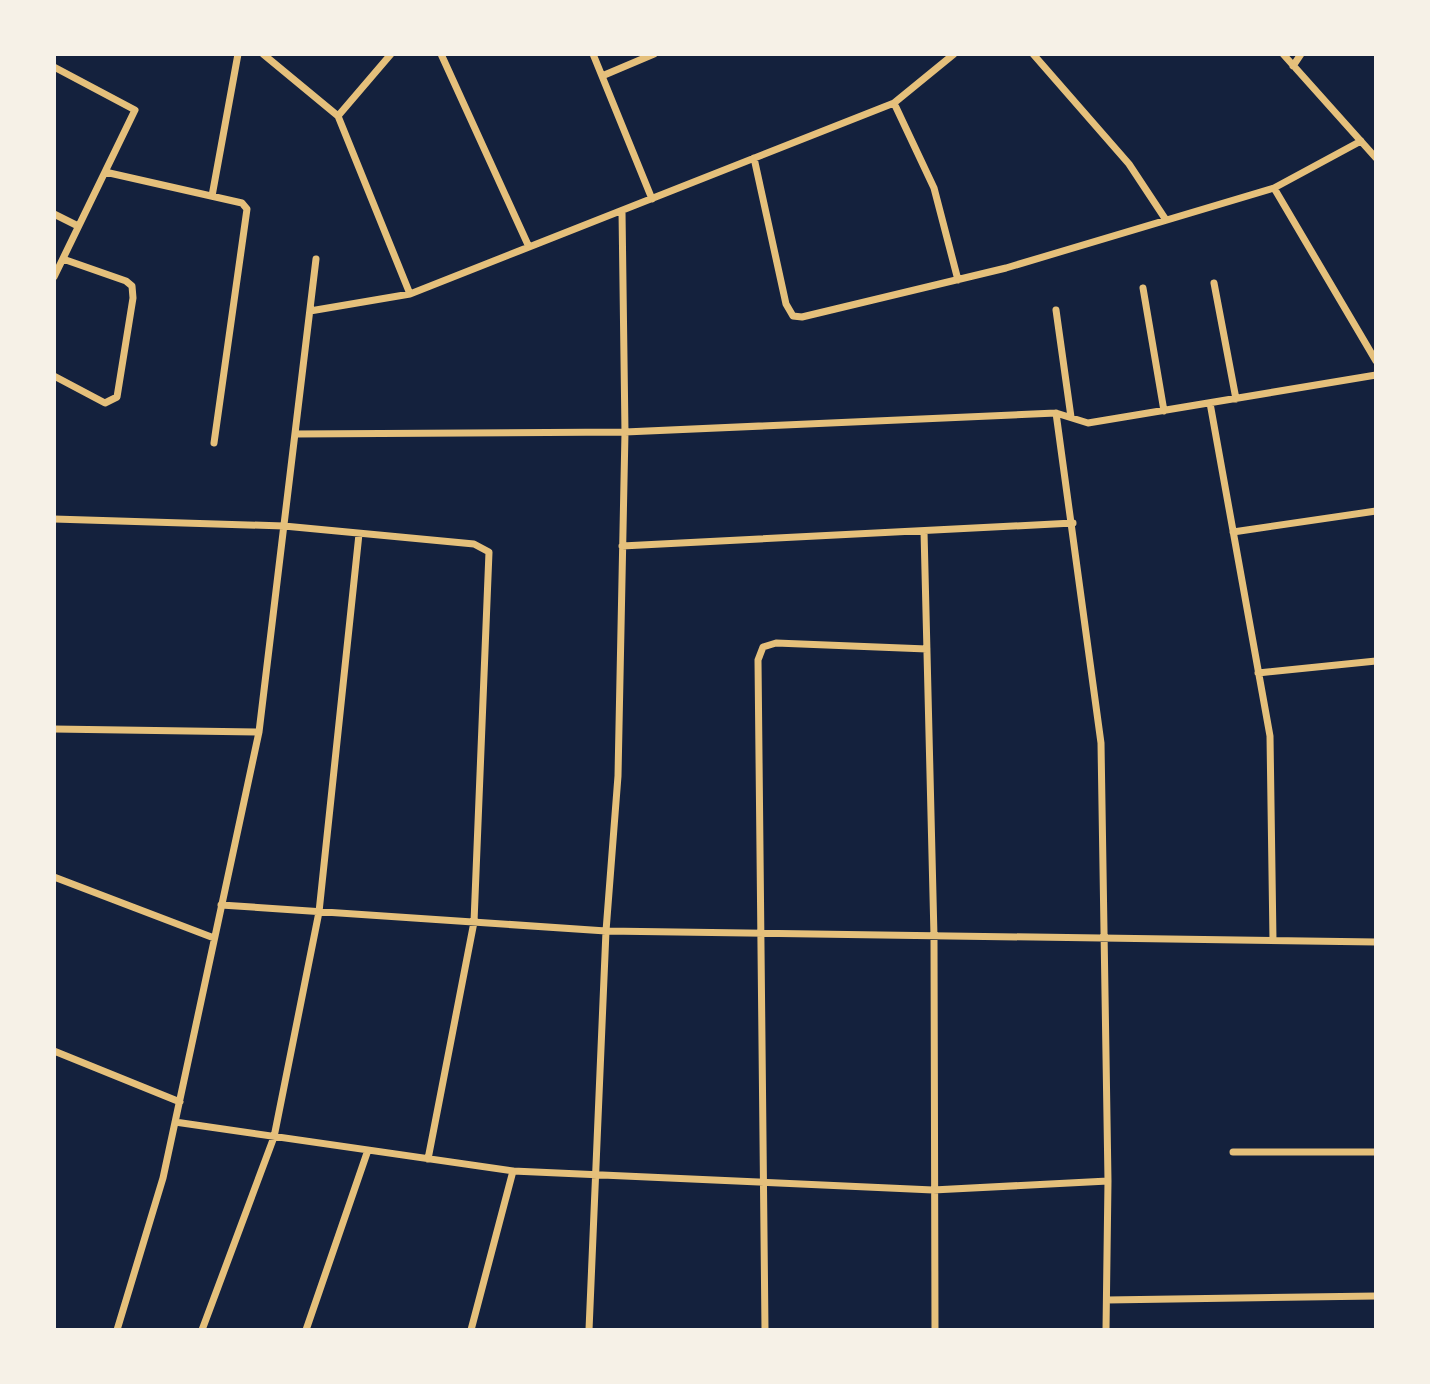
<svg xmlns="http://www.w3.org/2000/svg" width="1430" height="1384" viewBox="0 0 1430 1384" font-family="'Noto Serif',serif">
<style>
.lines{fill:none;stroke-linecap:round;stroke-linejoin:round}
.minor{stroke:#e5c07b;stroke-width:7}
</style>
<rect width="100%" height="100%" fill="#14213d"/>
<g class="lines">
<path class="minor" d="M263,54L338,116
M391,54L338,116L410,294
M441,54L529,247
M593,54L652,199
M1033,54L1129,164L1166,220
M1283,54L1376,158
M1293,66L1301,54
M54,67L135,110L54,277
M602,76L654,54
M894,103L934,188L958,280
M754,158L786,304L793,316L802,317L1006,268L1274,188L1361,141
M105,172L242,203L247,209L214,443
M1274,188L1376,361
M212,196L238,54
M54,214L78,226
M1214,283L1236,399
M1143,288L1164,411
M1056,310L1071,417
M310,311L410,294L894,103L954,54
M54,376L105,403L117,397L133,298L132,286L126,281L63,259
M1210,403L1270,736L1273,940
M1056,413L1101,743L1108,1181L1106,1330
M295,434L625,432L1056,413L1088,423L1376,375
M54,519L284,526L474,544L489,552L474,922L428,1159
M924,531L934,936L935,1330
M1233,532L1376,511
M622,546L1073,523
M1258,673L1376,661
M54,729L259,732
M54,877L214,938
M221,905L606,931L1376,942
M54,1051L180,1102
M175,1122L513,1171L933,1190L1108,1181
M1233,1152H1376
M1107,1300L1376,1296
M117,1330L163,1178L259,732L316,259
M202,1330L274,1137L319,912L359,534
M306,1330L368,1150
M471,1330L513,1171
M589,1330L606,931L618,776L625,432L622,211
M765,1330L758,660L763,647L776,643L927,649"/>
</g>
<rect width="1430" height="1384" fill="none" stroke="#f6f1e7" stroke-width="112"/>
</svg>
